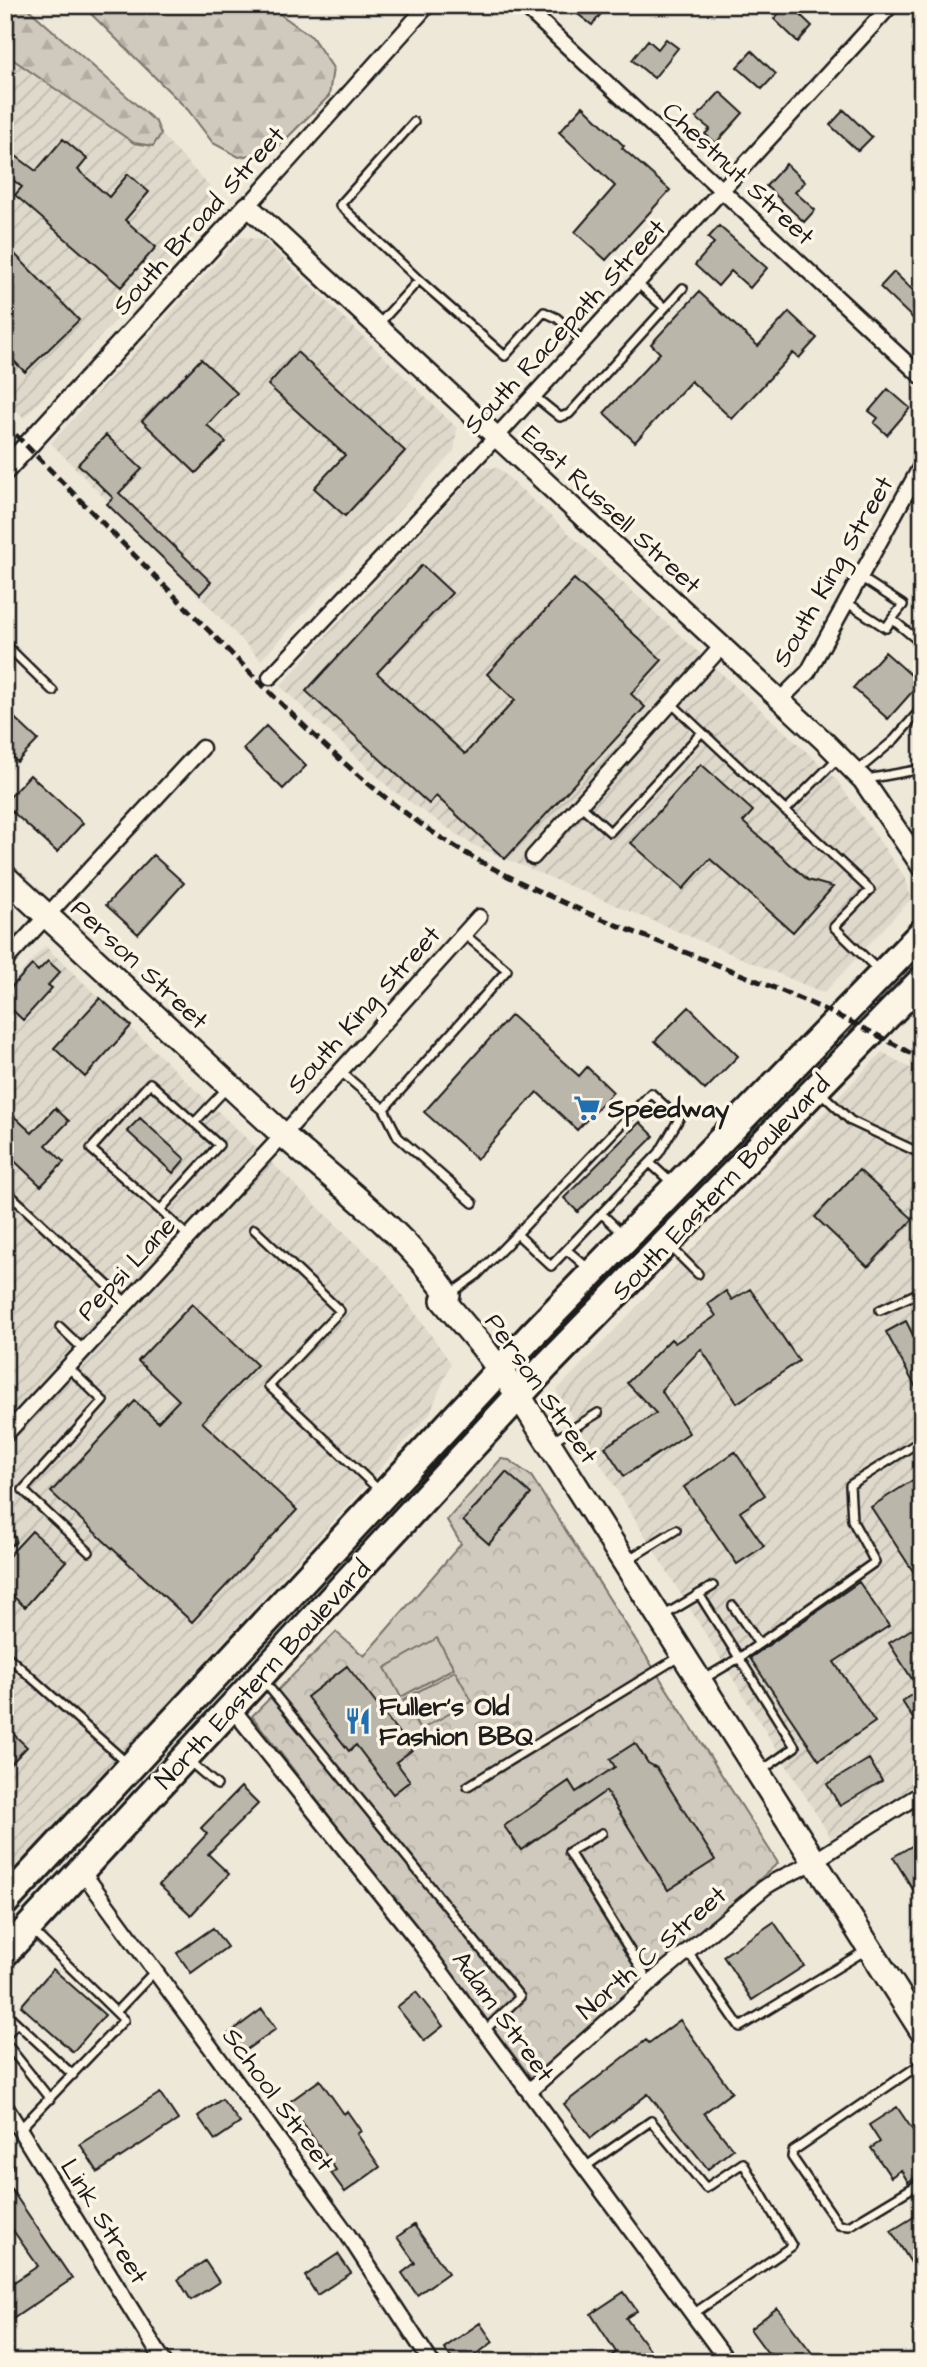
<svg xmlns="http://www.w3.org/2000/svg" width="927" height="2367" viewBox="0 0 927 2367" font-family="'Architects Daughter',sans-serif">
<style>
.industrial{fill:url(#industrial-furrows)}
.forest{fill:url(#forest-firs);stroke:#76736c;stroke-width:2}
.park{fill:url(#park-crowns);stroke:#76736c;stroke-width:2}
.garden{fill:#cfcabd;stroke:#76736c;stroke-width:2}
.building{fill:#bab6aa;stroke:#1c1c1c;stroke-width:2}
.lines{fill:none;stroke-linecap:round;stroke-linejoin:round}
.lane-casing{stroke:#1c1c1c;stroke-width:12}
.street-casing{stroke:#1c1c1c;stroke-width:19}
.secondary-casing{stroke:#1c1c1c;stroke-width:24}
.primary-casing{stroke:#1c1c1c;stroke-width:28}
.highway-casing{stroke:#1c1c1c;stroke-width:32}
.lane{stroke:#fcf5e5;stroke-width:7}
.street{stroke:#fcf5e5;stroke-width:14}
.secondary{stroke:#fcf5e5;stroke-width:19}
.primary{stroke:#fcf5e5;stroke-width:23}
.highway{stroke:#fcf5e5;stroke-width:26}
.rail{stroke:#1c1c1c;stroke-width:5;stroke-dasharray:10 5;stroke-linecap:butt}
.labels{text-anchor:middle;stroke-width:7;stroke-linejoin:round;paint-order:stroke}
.street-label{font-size:26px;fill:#1c1c1c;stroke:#fcf5e5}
.poi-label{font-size:26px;font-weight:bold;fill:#1c1c1c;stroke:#fcf5e5;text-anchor:start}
</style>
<defs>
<pattern id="industrial-furrows" width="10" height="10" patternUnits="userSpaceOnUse" patternTransform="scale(1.75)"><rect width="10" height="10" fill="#ded9cb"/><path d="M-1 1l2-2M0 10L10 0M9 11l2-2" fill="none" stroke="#bebaae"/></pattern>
<pattern id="forest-firs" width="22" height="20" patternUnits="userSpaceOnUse" patternTransform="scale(1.75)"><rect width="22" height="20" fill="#cfcabd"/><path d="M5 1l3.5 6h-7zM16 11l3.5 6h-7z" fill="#b1ada2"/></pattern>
<pattern id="park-crowns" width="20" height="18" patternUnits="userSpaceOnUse" patternTransform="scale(1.75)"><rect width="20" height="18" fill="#cfcabd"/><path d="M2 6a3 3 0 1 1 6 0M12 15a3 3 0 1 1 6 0" fill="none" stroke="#b1ada2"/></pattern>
</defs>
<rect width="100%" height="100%" fill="#eee8d9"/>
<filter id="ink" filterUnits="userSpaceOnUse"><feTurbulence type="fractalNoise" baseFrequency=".0143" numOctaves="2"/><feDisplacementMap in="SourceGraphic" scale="14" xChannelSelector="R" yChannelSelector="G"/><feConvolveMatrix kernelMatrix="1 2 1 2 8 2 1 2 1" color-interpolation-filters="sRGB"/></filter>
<g filter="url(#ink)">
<path class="industrial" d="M5,54L153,146L161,134L211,188L214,215L24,418L5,399Z
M240,237L264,240L457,428L454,451L261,660L51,443Z
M482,467L498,468L836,779L906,879L911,899L824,993L473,845L392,790L280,686Z
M45,946L385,1271L451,1363L429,1415L5,1883V990Z
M882,1052L922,1075V1781L831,1838L556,1391Z"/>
<path class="forest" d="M5,5H24L156,122L161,134L153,146L134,143L5,54Z
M82,5H273L280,14L312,37L333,68L329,96L274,151L239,157L213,143L188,110Z"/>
<path class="park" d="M501,1459L509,1460L531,1476L778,1863L533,2080L252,1716L336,1632L364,1656L461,1544L447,1520Z"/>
<path class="garden" d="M437,1638L454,1668L401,1697L385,1668Z
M455,1671L472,1701L420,1730L403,1700Z"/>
<path class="building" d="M566,5H608L592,25Z
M786,5H790L812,26L798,42L774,19Z
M666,39L678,48L654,78L632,60L648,40L658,49Z
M752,51L776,74L762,89L737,67Z
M720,92L743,113L716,143L705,134L710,129L696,118Z
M583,106L624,146L622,148L670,190L606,260L575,232L615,186L559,132Z
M844,110L872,137L858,151L830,125Z
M63,139L87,159L78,170L109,197L128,174L149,192L125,220L156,247L121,287L15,195L22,187L5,174V148L36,171Z
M786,164L805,182L795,192L815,210L804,222L766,186Z
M719,226L767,268L750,288L731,271L718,286L695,265L714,243L708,238Z
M5,244L79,320L25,372L5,352Z
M894,272L922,299V327L880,287Z
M699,292L758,346L789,312L817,338L799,358L793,353L732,419L691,381L635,442L604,413L660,353L651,344Z
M297,352L405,451L345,516L314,488L345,455L268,385Z
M201,359L237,393L207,425L226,442L196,473L142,421Z
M888,389L910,408L887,435L874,423L878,418L869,411Z
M106,435L142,469L119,493L211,582L200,594L107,504L113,498L78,464Z
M422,565L452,593L377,673L465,754L515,700L487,674L574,579L662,660L631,694L645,707L505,859L436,796L429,804L306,691Z
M885,652L920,683L888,719L853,688Z
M5,709L38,740L17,762L5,750Z
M266,726L306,766L283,789L243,749Z
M701,764L753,811L743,822L808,880L833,887L793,932L710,859L683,889L631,843Z
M30,775L83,823L57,852L5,805V802Z
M153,855L184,883L138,934L106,905Z
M48,961L60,972L48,985L52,988L23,1020L5,1003V994L32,965L38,971Z
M100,998L131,1026L85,1077L54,1048Z
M689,1007L738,1056L705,1090L655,1041Z
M511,1015L579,1076L587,1067L613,1092L577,1130L537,1092L477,1159L424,1112Z
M5,1108L32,1133L55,1108L69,1121L46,1145L64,1162L41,1186L5,1152Z
M140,1118L185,1159L173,1173L127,1131Z
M640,1122L654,1136L578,1212L564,1198Z
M859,1170L913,1219L868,1267L815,1217Z
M750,1289L799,1361L737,1403L701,1349L661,1390L689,1433L624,1476L605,1447L656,1413L627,1383L671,1339L675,1343L716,1316L708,1304L726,1291L732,1300Z
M192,1304L257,1365L202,1422L297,1510L192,1622L51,1492L135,1401L158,1422L179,1400L138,1361Z
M906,1321L915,1339L922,1335V1399L886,1332Z
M735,1452L765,1495L740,1512L764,1546L737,1564L684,1487Z
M506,1472L531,1494L489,1544L463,1521Z
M922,1474V1585L871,1507Z
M32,1531L66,1561L25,1607L5,1589V1560Z
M859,1582L889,1626L834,1662L875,1722L819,1760L750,1658Z
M922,1623V1733L902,1701L919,1690L889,1643Z
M347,1666L412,1750L396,1762L410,1781L393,1794L356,1745L349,1751L307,1697Z
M5,1726L27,1747L5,1770Z
M635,1743L648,1763L657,1768L715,1860L668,1890L606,1791L521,1850L504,1826L569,1781L576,1792L615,1767L610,1759Z
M869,1759L882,1781L840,1806L827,1784Z
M241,1787L258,1804L208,1854L229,1874L191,1915L159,1885L207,1834L201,1828Z
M922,1840V1904L893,1857Z
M774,1922L804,1966L752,2000L723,1956Z
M213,1928L227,1947L191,1973L177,1953Z
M53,1969L105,2015L73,2052L21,2006Z
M416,1992L443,2026L424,2041L397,2007Z
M262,2009L276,2029L240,2054L227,2035Z
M680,2020L732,2092L704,2113L733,2149L708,2169L648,2094L591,2138L564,2104L646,2040L649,2043Z
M320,2080L344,2114L347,2111L361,2131L357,2134L380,2167L345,2192L331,2173L336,2170L302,2122L298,2125L285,2105Z
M160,2093L178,2120L98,2172L80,2144Z
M222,2099L240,2123L215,2140L198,2116Z
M897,2107L922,2144V2173L908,2182L901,2170L891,2177L871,2148L880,2142L869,2125Z
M5,2180L72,2279L5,2324V2288L38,2266L5,2219Z
M917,2215L922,2223V2280L891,2231Z
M414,2225L448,2273L417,2295L402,2273L415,2263L397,2237Z
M338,2254L351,2273L317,2295L305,2276Z
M205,2261L219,2282L191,2300L178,2279Z
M624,2292L637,2311L626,2318L654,2356L646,2362H604L616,2352L591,2314Z
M777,2308L819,2362H780L775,2355L767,2352L750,2329Z
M480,2323L493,2342L466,2362H454L444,2348Z"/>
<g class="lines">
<defs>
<path id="lane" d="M414,122L340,205L419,280
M637,283L665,308
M377,326L419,280L505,356L544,312L557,318L583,341
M534,396L560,417L569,414L683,288
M860,577L903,605L892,619
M846,602L886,628L892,619L922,644
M5,644L53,691
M671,703L870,890L834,927L879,971
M856,772L894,740L922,708
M867,779L922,769
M580,805L610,832L702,732
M785,811L839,757
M340,1071L384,1109L507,970L464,934
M150,1083L219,1145L160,1210L91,1149Z
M819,1091L851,1121L922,1154
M651,1093L679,1119L659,1153L551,1266L517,1234Z
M384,1109L398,1137L473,1203
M194,1123L227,1088
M650,1163L673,1184
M5,1190L127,1303
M160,1210L189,1237
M602,1214L622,1233
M254,1229L340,1311L269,1386L380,1491
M669,1245L698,1274
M567,1250L590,1270
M450,1294L477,1275L517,1234
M880,1310L918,1293L922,1300
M60,1327L84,1350
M68,1367L103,1401L23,1490L89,1552
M551,1442L598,1413
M5,1535L11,1540
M629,1559L676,1530
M699,1594L795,1747L761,1771
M733,1606L759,1644
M663,1616L713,1586
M5,1654L128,1764
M263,1680L520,1997L484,2031
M702,1680L739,1658L875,1562L852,1520L850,1485L922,1440
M189,1761L217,1785
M468,1786L679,1657
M602,1833L569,1852L650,1983
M688,1952L740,2027L868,1949
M5,2012L73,2075
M116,2012L155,1971
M5,2037L16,2023
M5,2042L50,2099
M922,2063L793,2151L792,2157L839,2225L849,2226L922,2182
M20,2129L124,2020L32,1930
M5,2160L8,2165
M585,2167L651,2121L706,2188L743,2163L792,2246L693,2314"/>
<path id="street" d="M523,5L922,377
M248,206L428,5
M270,677L496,437L891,5
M780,700L808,672L922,464
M533,857L722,646
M5,961L202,748
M5,1435L283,1135L479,917
M231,1707L419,1942L728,2362
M81,1870L348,2235L431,2362
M529,2091L665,1970L764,1888C780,1876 800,1871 816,1860C851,1838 886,1815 922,1793
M5,2106L164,2362"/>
<path id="secondary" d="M5,470L248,206L823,740L863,780L922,867"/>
<path id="primary" d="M5,877C97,963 189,1048 281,1133C338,1184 404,1231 448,1295L443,1300L481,1345L519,1396L922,2031"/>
<path id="highway" d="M5,1902L532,1335L922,933
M5,1953L547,1365L922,980"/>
</defs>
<use href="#lane" class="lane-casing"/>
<use href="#street" class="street-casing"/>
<use href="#secondary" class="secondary-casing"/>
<use href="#primary" class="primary-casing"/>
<use href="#highway" class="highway-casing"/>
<use href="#lane" class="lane"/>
<use href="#street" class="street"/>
<use href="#secondary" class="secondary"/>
<use href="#primary" class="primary"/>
<use href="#highway" class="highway"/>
<path class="rail" d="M5,424C77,497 149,570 221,643C300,723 377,803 476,859C619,939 781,976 922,1060"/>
</g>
</g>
<defs>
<symbol id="supermarket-bare" viewBox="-9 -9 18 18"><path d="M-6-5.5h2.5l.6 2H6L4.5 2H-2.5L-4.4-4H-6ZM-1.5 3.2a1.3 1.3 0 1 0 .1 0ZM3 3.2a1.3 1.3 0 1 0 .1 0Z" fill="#1f6fb2" stroke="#fcf5e5" stroke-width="2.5" paint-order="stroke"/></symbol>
<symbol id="restaurant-bare" viewBox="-9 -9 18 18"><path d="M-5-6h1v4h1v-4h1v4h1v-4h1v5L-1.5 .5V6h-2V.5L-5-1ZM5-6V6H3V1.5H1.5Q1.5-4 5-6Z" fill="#1f6fb2" stroke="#fcf5e5" stroke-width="2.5" paint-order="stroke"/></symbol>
</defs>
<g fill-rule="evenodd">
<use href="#supermarket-bare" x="568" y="1089" width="38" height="38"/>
<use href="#restaurant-bare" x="339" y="1702" width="38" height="38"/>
</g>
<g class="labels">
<g class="street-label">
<text transform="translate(739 173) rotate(43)" y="9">Chestnut Street</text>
<text transform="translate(198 220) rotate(-48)" y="9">South Broad Street</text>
<text transform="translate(564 326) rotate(-47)" y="9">South Racepath Street</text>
<text transform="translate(612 509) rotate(43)" y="9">East Russell Street</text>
<text transform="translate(832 571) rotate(-60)" y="9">South King Street</text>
<text transform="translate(140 964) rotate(43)" y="9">Person Street</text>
<text transform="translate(363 1009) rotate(-48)" y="9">South King Street</text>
<text transform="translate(720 1187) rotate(-46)" y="9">South Eastern Boulevard</text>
<text transform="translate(126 1268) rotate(-47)" y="9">Pepsi Lane</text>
<text transform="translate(542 1388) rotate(55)" y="9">Person Street</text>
<text transform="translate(262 1674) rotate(-47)" y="9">North Eastern Boulevard</text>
<text transform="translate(651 1952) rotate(-41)" y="9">North C Street</text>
<text transform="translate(504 2016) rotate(54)" y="9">Adam Street</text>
<text transform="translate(279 2099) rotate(54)" y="9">School Street</text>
<text transform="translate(105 2221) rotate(58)" y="9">Link Street</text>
</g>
<g class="poi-label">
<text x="608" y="1117">Speedway</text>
<text x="379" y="1715">Fuller's Old<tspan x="379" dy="30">Fashion BBQ</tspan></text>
</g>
</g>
<rect width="927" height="2367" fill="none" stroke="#fcf5e5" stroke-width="28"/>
<rect x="14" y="14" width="899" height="2339" fill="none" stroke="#1c1c1c" stroke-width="2.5" filter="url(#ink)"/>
</svg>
